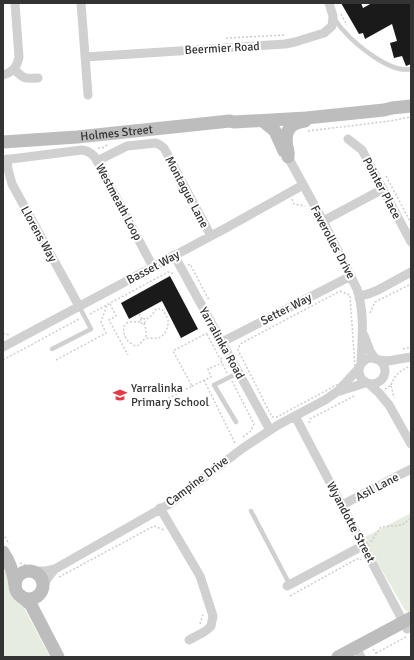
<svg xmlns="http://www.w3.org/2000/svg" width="414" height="660" viewBox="0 0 414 660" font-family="Signika,sans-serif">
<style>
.green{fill:#e6ecdf}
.building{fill:#1a1a1a}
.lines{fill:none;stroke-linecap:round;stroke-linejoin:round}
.path{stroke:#cdcdcd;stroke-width:1.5;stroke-dasharray:2 2;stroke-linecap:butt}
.lane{stroke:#d0d0d0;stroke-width:4.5}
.street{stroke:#d0d0d0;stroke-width:9}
.secondary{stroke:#bdbdbd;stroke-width:13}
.labels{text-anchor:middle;stroke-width:4;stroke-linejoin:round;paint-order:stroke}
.street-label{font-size:12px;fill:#333;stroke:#fff}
.poi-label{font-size:12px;fill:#333;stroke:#fff;text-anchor:start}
</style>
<rect width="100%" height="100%" fill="#fff"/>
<path class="green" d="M411,513V613L405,610L363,538Z
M3,568L50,657H3Z"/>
<path class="building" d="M341,3H361L363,8L372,3H411V64L406,66L402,56L394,58L390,43L397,41L392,24L365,39L363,33L359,34Z
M170,276L198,329L181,338L162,301L129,319L121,303Z"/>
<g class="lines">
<path class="path" d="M341,14L347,25
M227,39V38L286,35
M308,131L390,121L411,117
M98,148H102L109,144
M386,176L411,223
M292,199L294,204L305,206
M188,265L190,264L209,300
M340,291L350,295L355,368L342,382L277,417H272L238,350L240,344Z
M110,304L116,316L109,320L128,355
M370,313L375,302L411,284
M90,314L168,272L175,274
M139,314L142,319
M140.5 321a2.5 2.5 0 1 1 5 0a2.5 2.5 0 1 1-5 0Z
M140,322C136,322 131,321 127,323C121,326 124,336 128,341C130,343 133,345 136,346C141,345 141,341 145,339C149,337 154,339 158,338C165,336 169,327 168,320C167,316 164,312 162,309H156L151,316L145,320
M144,323L146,330V338
M3,333L9,335
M207,334L220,359
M403,349L411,347
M222,358L220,359L227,373
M3,360L79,319
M56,360L106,333L101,322L107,305
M204,380L235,443
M232,381L254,424L251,431L243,437
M391,385C395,374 399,372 410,366
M192,386L211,377L208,369L222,363
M385,389L391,385L394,398
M161,402L192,386L173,351L207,333
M309,423L310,419L354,396
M3,533L9,544
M371,542L372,540L381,527L402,525L411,518
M353,561L359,558L361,560
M20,563L28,566
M59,577L154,526L164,530
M290,596L353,561
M200,624L203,614
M373,649L376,653L375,657
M376,653L406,637"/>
<path class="lane" d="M334,18C337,22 340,27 343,30C356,45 391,74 411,69
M52,349L91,329L79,306
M236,422L214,385L238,373
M251,511L290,585"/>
<path class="street" d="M81,3L88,95
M85,57L285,44L295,42L324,33L332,26L333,16L329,3
M14,69C24,79 24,79 38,78
M3,75C13,72 17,67 19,57L15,3
M348,139L362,150L411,242
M288,157L323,221L357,289C365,313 362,339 361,364
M7,159L8,169L12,184L79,306
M3,160L82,150C89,151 94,154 97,161L153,267
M97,161L127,146L156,143L160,145L164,148L211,236
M323,221L383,189
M174,255L270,430
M359,296L368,294L378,290L411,272
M364,335L370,351L375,359
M222,342L351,276
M3,347L226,228L303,185
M359 371a13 13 0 1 1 26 0a13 13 0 1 1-26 0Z
M379,360L388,361L411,357
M369,384L379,393L389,405L411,444
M340,391L365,383
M295,416L407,629
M342,505L411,469
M160,508L200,576L213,616L211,626L208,629L204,632L189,640
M33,571H46L55,569L171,503L243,448L278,425L325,400L338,391L359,368
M287,586L364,545
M43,588L47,579L55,569
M356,647L361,657"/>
<g class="secondary">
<path d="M263,121L275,131L284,151"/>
<path id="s1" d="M3,142L77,137L230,121L234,122L306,118L384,110L392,108L411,106"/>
<path d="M288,157C289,153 288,151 287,147C284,132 289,123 305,121"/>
<path d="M3,552C10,562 13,572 15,584"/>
<circle cx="29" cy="585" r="14"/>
<path d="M21,596L31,605L58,657"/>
<path d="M338,657L411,618"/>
</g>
</g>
<defs>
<symbol id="school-bare" viewBox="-9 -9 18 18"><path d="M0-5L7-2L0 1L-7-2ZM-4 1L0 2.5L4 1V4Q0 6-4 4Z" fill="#e63946" stroke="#fff" stroke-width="2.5" paint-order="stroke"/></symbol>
</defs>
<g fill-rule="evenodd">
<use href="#school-bare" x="110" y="385" width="20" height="20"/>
</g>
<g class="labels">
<g class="street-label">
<text transform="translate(222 48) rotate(-3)" y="4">Beermier Road</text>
<text dy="4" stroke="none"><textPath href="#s1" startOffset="114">Holmes Street</textPath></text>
<text transform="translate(382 188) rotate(62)" y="4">Pointer Place</text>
<text transform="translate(187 192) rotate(62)" y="4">Montague Lane</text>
<text transform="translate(119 202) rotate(62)" y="4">Westmeath Loop</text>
<text transform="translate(39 234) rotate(61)" y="4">Llorens Way</text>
<text transform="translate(333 242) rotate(62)" y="4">Faverolles Drive</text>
<text transform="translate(153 267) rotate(-28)" y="4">Basset Way</text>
<text transform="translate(286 309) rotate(-27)" y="4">Setter Way</text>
<text transform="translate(222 343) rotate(61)" y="4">Yarralinka Road</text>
<text transform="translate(197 481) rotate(-37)" y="4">Campine Drive</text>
<text transform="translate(377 487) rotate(-28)" y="4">Asil Lane</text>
<text transform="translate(351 522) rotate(62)" y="4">Wyandotte Street</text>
</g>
<g class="poi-label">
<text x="131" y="392">Yarralinka<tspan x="131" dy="14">Primary School</tspan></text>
</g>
</g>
<rect width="414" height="660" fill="none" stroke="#333333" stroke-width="8"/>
</svg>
